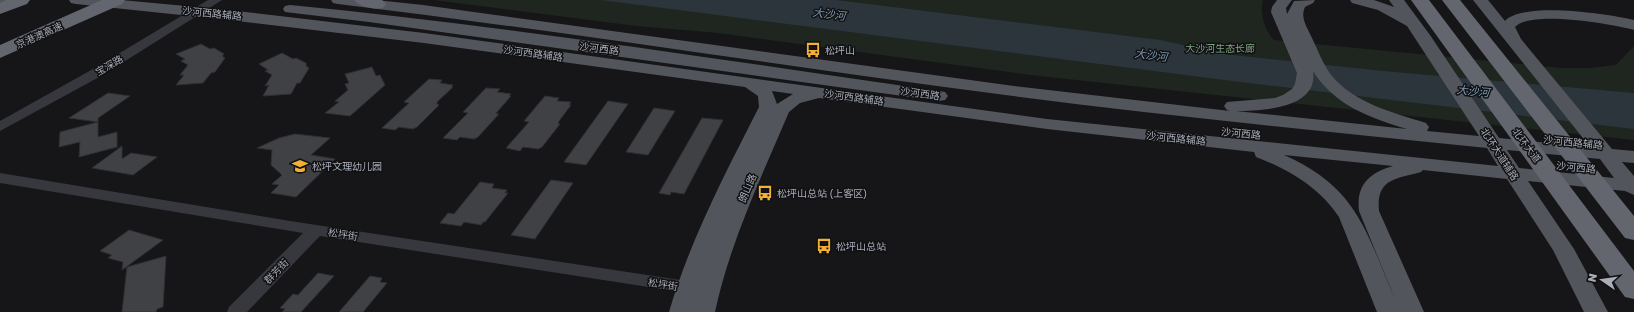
<svg xmlns="http://www.w3.org/2000/svg" width="1634" height="312" viewBox="0 0 1634 312" font-family="'Golos Text','Noto Sans SC',sans-serif">
<style>
.green{fill:#1e261f}
.water{fill:#2c353c}
.building{fill:#404145;stroke:#303034}
.lines{fill:none;stroke-linecap:round;stroke-linejoin:round}
.minor{fill:#37383d;fill-rule:evenodd}
.major{fill:#53555c;fill-rule:evenodd}
.highway{fill:#63666e;fill-rule:evenodd}
.labels{text-anchor:middle;stroke-width:3;stroke-linejoin:round;paint-order:stroke}
.street-label{font-size:10px;fill:#a8adb8;stroke:#111113}
.park-label{font-size:10px;fill:#7fa381;stroke:#111113}
.poi-label{font-size:10px;fill:#a8adb8;stroke:#111113;text-anchor:start}
.water-label{font-size:11px;font-style:italic;fill:#7f9bb3;stroke:#111113}
</style>
<rect width="100%" height="100%" fill="#161618"/>
<path class="green" d="M433,0H1263C1259,12 1265,31 1274,40L1561,68H1589L1616,65L1634,46V140L1039,76L718,33L636,26Z"/>
<path class="water" d="M601,0H836L1160,40L1224,54L1383,71L1634,93V129L1240,82Z"/>
<path class="building" d="M201,44L210,49L214,48L224,54L222,56L225,58L215,72L211,73L203,83L176,85L184,75H180L188,65L181,61L185,59L176,54Z
M282,53L293,59L296,58L306,63V66L309,68L300,83H297L291,94L263,96L269,85L265,86L272,75L265,71L268,70L259,64Z
M372,67L376,76L380,75L385,85L350,116L325,113L339,102L335,101L348,90L345,84L349,83L345,74Z
M429,79L442,80L440,83L453,85L451,87H453L437,102V104L439,105L417,127L413,129L399,127L395,130L382,128L409,103L404,102Z
M486,88L500,89L497,92L511,94L509,96H511L497,112L496,114H499L478,137L474,139L460,137L457,140L443,138L468,113L463,112Z
M108,93L130,96L98,118V122L69,118Z
M545,96L559,98L557,101L571,102L569,105H571L559,121L558,124H560L542,147L538,149L523,147L520,151L506,148L529,122L524,121Z
M608,101L628,104L586,165L564,162Z
M654,108L675,111L648,155L626,152Z
M702,118L723,120L684,194L671,192L670,195L659,193Z
M98,122V137L117,132V147L79,157L80,142L59,147L60,132Z
M295,134L330,138L311,155L335,159L296,197L271,193L279,185L272,184L282,175L271,165L272,150L257,148L279,138Z
M122,146V159L131,153L157,157L133,175L92,168Z
M551,180L573,183L535,239L511,235Z
M480,182L494,184L492,188L507,190L505,193H508L485,222H483L481,225L464,222L461,226L440,223L448,213L454,214Z
M129,230L163,240L122,270L123,262L108,258L112,255L100,251Z
M166,256L163,307L157,309L156,312H122L127,267Z
M318,273L334,276L301,312H282L285,309L280,308L293,294L298,295Z
M370,276L382,278L380,282L387,283L363,312H339Z"/>
<g class="lines">
<path class="minor" d="M208,0H222L103,75L0,131V121L93,69Z
M0,173L290,221L687,281L693,282L696,287L693,292L687,293L320,236L247,312H227L229,307L303,233L0,183Z"/>
<path class="major" d="M0,0H9L7,3L0,5Z
M69,0H121L229,10L424,33L1047,119L1498,166L1487,148C1329,132 1170,116 1013,96C788,67 563,31 338,4L333,3L331,0H376L423,5L1014,86L1230,111L1227,110L1224,106L1227,102L1275,98L1283,95L1292,89L1295,84L1297,73L1271,12L1272,7L1277,0H1292L1286,8L1287,14L1294,1L1315,0L1313,3L1305,7C1300,18 1307,27 1312,38C1318,50 1323,65 1332,76C1354,103 1394,113 1426,123L1429,127L1427,131L1479,136L1407,26L1378,10L1352,3L1350,0H1374L1394,7L1389,0H1404L1430,35L1499,138L1590,147L1473,0H1488L1505,21C1524,1 1608,14 1634,20V30C1611,24 1531,10 1515,27L1521,39L1612,149L1634,151V163L1622,162L1634,176V195L1625,191L1528,181L1574,249L1608,312H1584L1553,250L1507,179L1423,170L1421,172C1395,179 1376,179 1379,211L1424,312H1377L1339,217C1319,187 1289,170 1256,157L1254,152L1047,129L819,98L800,103L789,112C761,178 730,242 715,312H669C690,240 725,174 759,107L758,96L745,87L424,43L229,20L76,4L71,3ZM1313,71C1334,105 1370,118 1407,129L1236,111C1261,111 1319,109 1313,71ZM772,91L793,94L777,104ZM1507,150L1600,159L1614,178L1519,168ZM1284,155L1393,166C1369,173 1356,185 1359,211L1395,299C1365,230 1358,188 1284,155Z
M290,5C507,26 723,60 939,91L945,92L948,96L945,100L939,101L369,22L285,12L283,9L285,6Z"/>
<path class="highway" d="M6,0H30L27,4L0,14V3Z
M102,0H125L122,4L0,58V45Z
M354,0H382L386,4L383,8C375,10 360,7 354,0Z
M1411,0H1429L1634,271V299L1625,297Z
M1442,0H1460L1634,216V240L1625,238Z"/>
</g>
<defs>
<symbol id="bus-bare" viewBox="-9 -9 18 18"><path d="M-5-6H5V4H4V6H2V4H-2V6H-4V4H-5ZM-3.5-4V0h7V-4ZM-3.5 1.2v1.5H-2V1.2ZM2 1.2v1.5H3.5V1.2Z" fill="#f2b134" stroke="#111113" stroke-width="2.5" paint-order="stroke"/></symbol>
<symbol id="school-bare" viewBox="-9 -9 18 18"><path d="M0-5L7-2L0 1L-7-2ZM-4 1L0 2.5L4 1V4Q0 6-4 4Z" fill="#f2b134" stroke="#111113" stroke-width="2.5" paint-order="stroke"/></symbol>
</defs>
<g fill-rule="evenodd">
<use href="#bus-bare" x="802" y="39" width="22" height="22"/>
<use href="#school-bare" x="289" y="155" width="22" height="22"/>
<use href="#bus-bare" x="754" y="182" width="22" height="22"/>
<use href="#bus-bare" x="813" y="235" width="22" height="22"/>
</g>
<g class="labels">
<g class="street-label">
<text transform="translate(212 13) rotate(6)" y="4">沙河西路辅路</text>
<text transform="translate(39 35) rotate(-24)" y="4">京港澳高速</text>
<text transform="translate(599 48) rotate(7)" y="4">沙河西路</text>
<text transform="translate(533 53) rotate(8)" y="4">沙河西路辅路</text>
<text transform="translate(109 65) rotate(-30)" y="4">宝深路</text>
<text transform="translate(920 93) rotate(8)" y="4">沙河西路</text>
<text transform="translate(854 97) rotate(8)" y="4">沙河西路辅路</text>
<text transform="translate(1241 133) rotate(6)" y="4">沙河西路</text>
<text transform="translate(1176 138) rotate(6)" y="4">沙河西路辅路</text>
<text transform="translate(1573 142) rotate(6)" y="4">沙河西路辅路</text>
<text transform="translate(1527 145) rotate(53)" y="4">北环大道</text>
<text transform="translate(1500 154) rotate(57)" y="4">北环大道辅路</text>
<text transform="translate(1576 167) rotate(6)" y="4">沙河西路</text>
<text transform="translate(747 188) rotate(-67)" y="4">朗山路</text>
<text transform="translate(343 234) rotate(9)" y="4">松坪街</text>
<text transform="translate(276 271) rotate(-46)" y="4">群芳街</text>
<text transform="translate(663 284) rotate(9)" y="4">松坪街</text>
</g>
<g class="park-label">
<text x="1220" y="52">大沙河生态长廊</text>
</g>
<g class="poi-label">
<text x="825" y="54">松坪山</text>
<text x="312" y="170">松坪文理幼儿园</text>
<text x="777" y="197">松坪山总站 (上客区)</text>
<text x="836" y="250">松坪山总站</text>
</g>
<g class="water-label">
<text transform="translate(829 14) rotate(7)" y="4">大沙河</text>
<text transform="translate(1151 55) rotate(7)" y="4">大沙河</text>
<text transform="translate(1473 91) rotate(6)" y="4">大沙河</text>
</g>
</g>
<g transform="translate(1602 280) rotate(283)" stroke="#111113" stroke-width="3" paint-order="stroke">
<path d="M0-3L7 15L0 10L-7 15Z" fill="#a8adb8"/>
<text y="-6" font-size="11" font-weight="bold" text-anchor="middle" fill="#a8adb8">N</text>
</g>
</svg>
